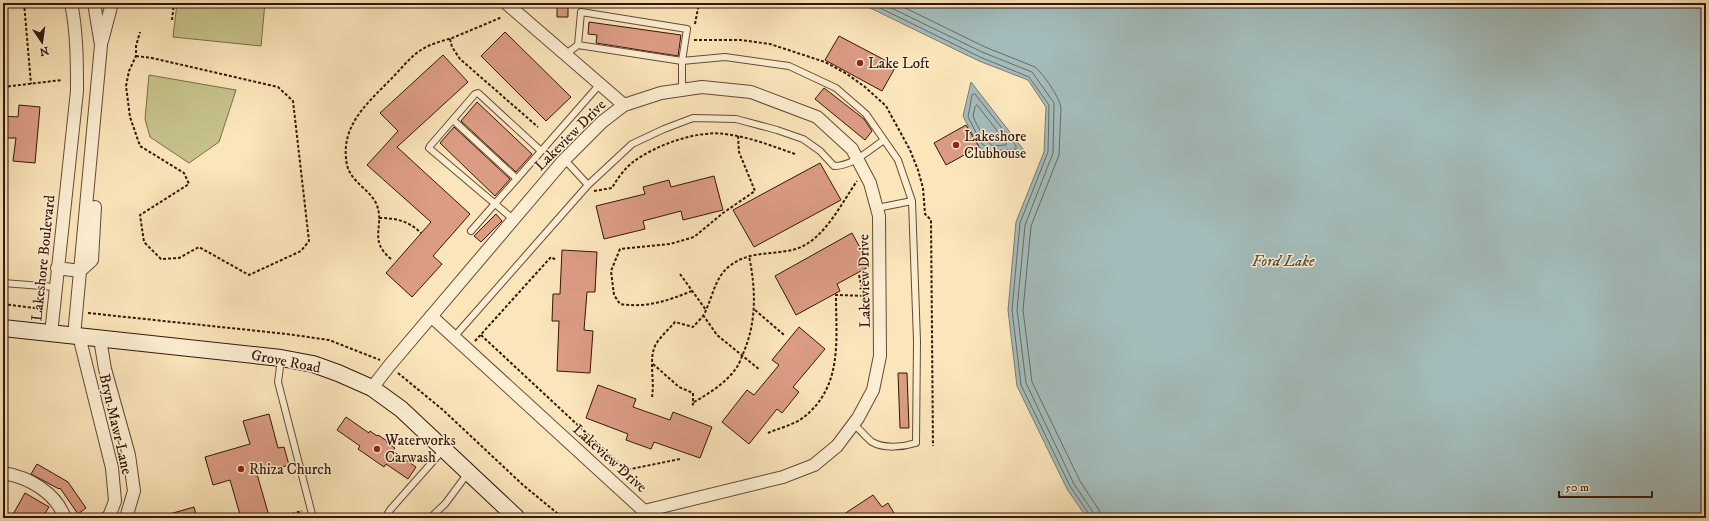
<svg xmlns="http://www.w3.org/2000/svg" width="1709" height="521" viewBox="0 0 1709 521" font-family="'IM FELL DW Pica',serif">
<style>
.green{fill:#c6c28b;stroke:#7d6c4a}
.water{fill:#a3bcbb;stroke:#777973}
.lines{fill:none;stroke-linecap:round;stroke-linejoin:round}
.shore{stroke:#6c6862;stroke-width:1}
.building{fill:#dc9c84;stroke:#341508}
.service-casing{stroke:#664934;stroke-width:8}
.minor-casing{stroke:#664934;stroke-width:14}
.secondary-casing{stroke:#341508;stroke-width:18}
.path{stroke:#341508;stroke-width:2;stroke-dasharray:3 2;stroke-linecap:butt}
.service{stroke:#fceed2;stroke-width:6}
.minor{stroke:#fceed2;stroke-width:12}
.secondary{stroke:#fceed2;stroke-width:16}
.poi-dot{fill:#8f2418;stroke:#fceed2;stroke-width:1.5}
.labels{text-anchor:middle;stroke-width:3;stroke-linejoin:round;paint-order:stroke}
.poi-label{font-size:15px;fill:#341508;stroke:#fceed2;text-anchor:start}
.street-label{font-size:15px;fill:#341508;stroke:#fceed2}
.water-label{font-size:16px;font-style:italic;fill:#5b4f47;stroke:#fceed2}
</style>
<rect width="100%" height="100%" fill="#fbe5ba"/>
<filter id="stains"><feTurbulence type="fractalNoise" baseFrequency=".005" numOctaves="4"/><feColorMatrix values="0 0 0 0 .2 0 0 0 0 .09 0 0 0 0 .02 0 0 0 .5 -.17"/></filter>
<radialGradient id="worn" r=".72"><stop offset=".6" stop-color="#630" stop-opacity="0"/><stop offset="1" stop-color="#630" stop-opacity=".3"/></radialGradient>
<path class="green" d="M177,3H265L261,46L173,37Z
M149,75L236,90L219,142L189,163L150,137L145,119Z"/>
<path class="water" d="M860,3H1706V518H1087L1067,489L1017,386L1008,310L1016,222L1044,152L1046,107L1028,80L979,61Z
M971,82L1026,153L990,155L979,147L963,116Z"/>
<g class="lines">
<path class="shore" d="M870,3L980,57L1029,77L1049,105L1048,152L1020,223L1012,310L1021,385L1070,486L1089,514L1090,518
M881,3L982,52L1032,72L1054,103L1053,153L1025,225L1017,310L1026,383L1074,484L1093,512L1095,518
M895,3L985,47L1035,67C1043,73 1060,98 1061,108L1059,155L1031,226L1023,310L1032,382L1080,481L1099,510L1101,518
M975,94L1016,146V149L992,151L982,144L968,117L972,95Z
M977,105L1006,142V145L993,146L985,140L975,121L973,116L975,107Z"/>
</g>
<path class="building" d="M557,3H568V17H557Z
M589,22L681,35L678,56L596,43L597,35L588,34Z
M505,32L571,97L546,121L481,56Z
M839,36L896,66L882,91L825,60Z
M443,55L468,82L397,147L470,214L433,256L442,264L412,297L386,273L431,222L367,165L398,131L380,113Z
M824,88L864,119L872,131L865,140L815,99Z
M477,102L532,154L516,172L461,121Z
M19,105L40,107L35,163L13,161L16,138H3V116L18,117Z
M966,125L979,147L946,165L934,143Z
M454,127L510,179L495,196L440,143Z
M820,163L841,200L754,247L733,210Z
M714,176L723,210L683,220L681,211L643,221L645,229L604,239L596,206L645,194L643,187L669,180L671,187Z
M496,214L502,221L481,242L474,236Z
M852,233L870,266L837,284L840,291L796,315L775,276Z
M562,250L597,252L595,292H587L584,330L593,331L590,373L557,371L559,321H552L553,294H560Z
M799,327L825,349L793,387L799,392L782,413L777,409L749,444L722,422L747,390L754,395L779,365L772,360Z
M898,373H907L909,428H900Z
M598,385L636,399L633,407L670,420L673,412L712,427L700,458L654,442L651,449L626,440L628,434L586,418Z
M269,414L278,448L284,447L289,465L257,474L269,516L260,518H241L230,480L213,485L205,457L250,444L243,421Z
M346,417L369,433L370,431L377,436L378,435L387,441L386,442L395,448L393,451L416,467L408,479L386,464L384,467L358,449L360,446L337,430Z
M37,464L68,482L86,508L78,514L60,488L59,489L31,474Z
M25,493L49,507L42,518H11Z
M873,495L882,507L888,503L894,513L886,518H838Z
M194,507L197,518H166V515Z"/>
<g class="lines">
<defs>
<path id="service" d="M578,45L581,12L687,29L682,61L725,57L789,66L836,88L866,114L898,160L912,201L917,341L916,443C903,447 884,449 872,442C866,437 859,429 854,424
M566,54L578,45L682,61V90
M453,120L517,179
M565,160L588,185
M877,208L912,201
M513,219L429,148L430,146L475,94L478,93L541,151
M471,231L600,84
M3,283L55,287
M454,337L588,185L632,144L664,129L693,118L736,119L777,130L803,139L820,151L834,166C853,166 869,150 884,140
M281,359L278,382L313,518
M385,518L390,510L443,450
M430,518L445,504L468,473"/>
<path id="minor" d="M506,3L624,105
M102,41L112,3
M57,268L80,271L92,260L95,207
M51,334L77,91C77,62 77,32 71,3
M74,336L101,45L94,3
M79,336L112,468L115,501L110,514L107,518
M100,339L105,369L129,455L134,491L126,518
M372,388L389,366L563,161L602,122L624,105L661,93L702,87L751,92L817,117L852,149L870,183L879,216L880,356L873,390L858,418L837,446L814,465L783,477L644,511L431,316
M3,473C29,477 56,493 65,518"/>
<path id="secondary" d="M3,328L281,358L313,364L338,373L372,388L401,409L517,518"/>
</defs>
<use href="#service" class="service-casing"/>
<use href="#minor" class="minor-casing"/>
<use href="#secondary" class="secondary-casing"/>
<path class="path" d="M24,3L31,84
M172,20L174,3
M695,24L699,3
M450,39L452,47L460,59L538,127
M694,40H741L770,44L825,62L847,74L865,87L886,106L910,150L918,170L923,188L925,214L931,220L933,446
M136,56L152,58L278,87L293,101L309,241L301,251L249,275L199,247L179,258L161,259L144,242L140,215L189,184L184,173L140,146L130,117L126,86L129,71L136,56V46L140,32
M3,87L62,80
M594,191L612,188C617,179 625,168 633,162C656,145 697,130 725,134C750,137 772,146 795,154
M379,218C396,218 409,221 421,233
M391,259C367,239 386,226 376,203C369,189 351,182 347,165C339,125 369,102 393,77C401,69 410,57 421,50C430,44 442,41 452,38C469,31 486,24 502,17
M680,274L706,310
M859,275L864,297
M692,291C667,301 647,308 620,304L614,295L611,271L620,249L670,244L694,237L723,213L755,191L739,152L738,136
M3,304L42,309
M755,310L784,335
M88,313L287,334L329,340L380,360
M703,315L717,335L760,370
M481,335L626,470L680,459
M475,341L551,257L556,260
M653,364L679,387L693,393V400L694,402L692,406
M398,373L443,410L523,485L563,518
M652,397C655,380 648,358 656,344C661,336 669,329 675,322L693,327C697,322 704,317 706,310C713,295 716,275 731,265C749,251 774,255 796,249C824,240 841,204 857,181
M694,402C710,393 727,382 737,367C739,364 741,359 742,356C757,323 756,290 749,256
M768,433C779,428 794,425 804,417C843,386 836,340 836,295L869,296
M292,514L302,511"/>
<use href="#service" class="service"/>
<use href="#minor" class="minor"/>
<use href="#secondary" class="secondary"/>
</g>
<g class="poi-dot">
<circle cx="860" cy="63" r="4"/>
<circle cx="956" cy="145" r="4"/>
<circle cx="377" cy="449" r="4"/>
<circle cx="241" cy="469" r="4"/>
</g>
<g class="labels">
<g class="poi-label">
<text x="868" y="68">Lake Loft</text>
<text x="964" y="141">Lakeshore<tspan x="964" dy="17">Clubhouse</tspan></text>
<text x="385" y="445">Waterworks<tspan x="385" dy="17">Carwash</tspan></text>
<text x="249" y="474">Rhiza Church</text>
</g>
<g class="street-label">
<text transform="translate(570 135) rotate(-45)" y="5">Lakeview Drive</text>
<text transform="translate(43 258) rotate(-84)" y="5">Lakeshore Boulevard</text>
<text transform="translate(864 281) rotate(-91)" y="5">Lakeview Drive</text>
<text transform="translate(286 361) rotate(11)" y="5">Grove Road</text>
<text transform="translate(116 424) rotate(77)" y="5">Bryn Mawr Lane</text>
<text transform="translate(610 458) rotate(42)" y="5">Lakeview Drive</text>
</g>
<g class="water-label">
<text x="1283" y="266">Ford Lake</text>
</g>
</g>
<rect width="1709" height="521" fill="none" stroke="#fbe5ba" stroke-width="16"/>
<rect x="4" y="4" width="1701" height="513" fill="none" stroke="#341508" stroke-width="2"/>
<rect x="8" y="8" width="1693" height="505" fill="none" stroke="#341508"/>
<g transform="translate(42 42) rotate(167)" stroke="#fceed2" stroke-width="3" paint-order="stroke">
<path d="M0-3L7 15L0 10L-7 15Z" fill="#341508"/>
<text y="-6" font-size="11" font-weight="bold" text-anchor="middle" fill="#341508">N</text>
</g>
<path d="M1559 491v6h93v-6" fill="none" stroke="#341508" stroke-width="2"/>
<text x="1565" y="491" font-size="12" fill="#341508" stroke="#fceed2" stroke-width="3" paint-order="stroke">50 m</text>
<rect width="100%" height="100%" filter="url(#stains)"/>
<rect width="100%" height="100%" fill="url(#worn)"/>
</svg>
